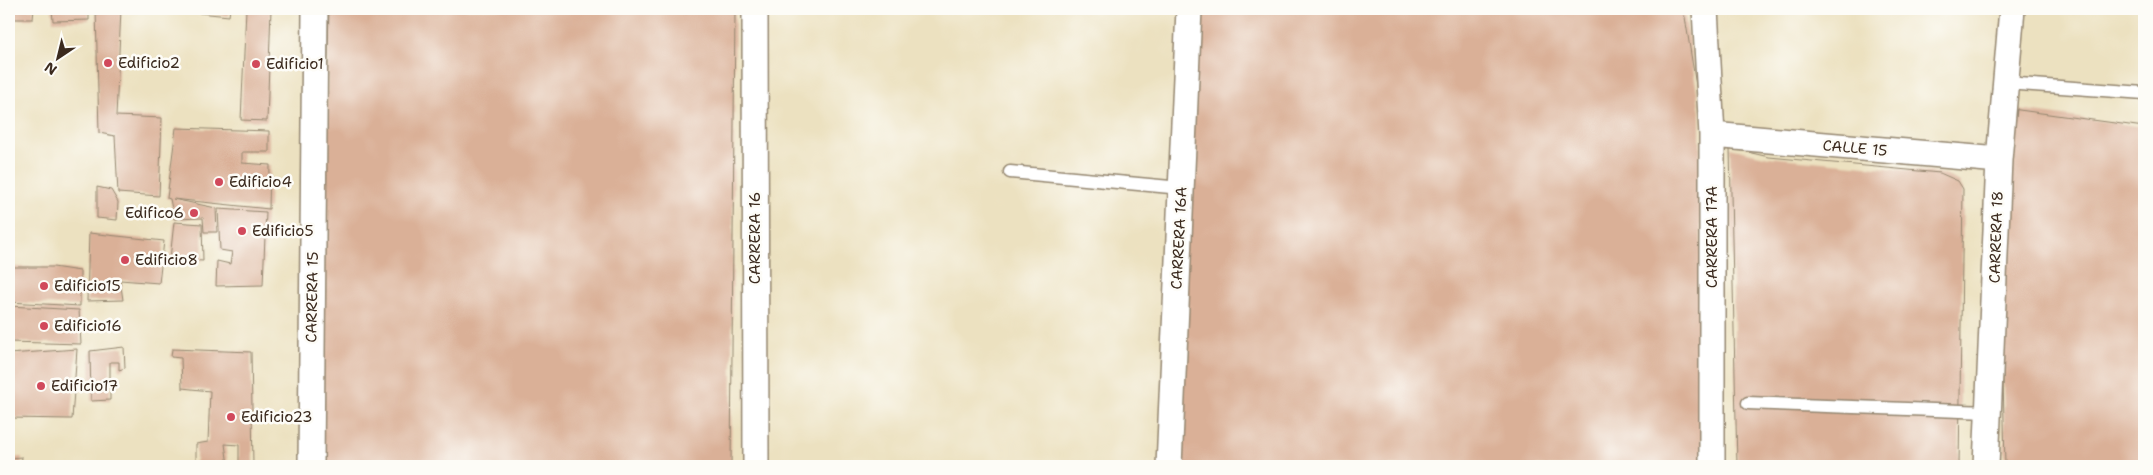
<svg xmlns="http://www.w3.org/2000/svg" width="2153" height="475" viewBox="0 0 2153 475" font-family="'Shantell Sans',sans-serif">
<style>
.building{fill:#dab097}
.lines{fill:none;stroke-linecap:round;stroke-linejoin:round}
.lane-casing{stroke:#94866f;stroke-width:15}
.street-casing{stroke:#94866f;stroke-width:28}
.lane{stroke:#fff;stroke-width:12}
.street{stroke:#fff;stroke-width:25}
.poi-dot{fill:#d1495b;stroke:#fdfcf7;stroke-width:2}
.labels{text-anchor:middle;stroke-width:5;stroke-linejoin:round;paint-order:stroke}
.poi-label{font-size:15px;fill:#3b2a1e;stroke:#fdfcf7;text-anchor:start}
.street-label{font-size:15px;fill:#3b2a1e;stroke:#fdfcf7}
</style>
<rect width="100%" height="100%" fill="#fdfcf7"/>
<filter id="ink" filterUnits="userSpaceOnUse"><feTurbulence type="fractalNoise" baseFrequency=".02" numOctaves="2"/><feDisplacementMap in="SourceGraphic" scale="10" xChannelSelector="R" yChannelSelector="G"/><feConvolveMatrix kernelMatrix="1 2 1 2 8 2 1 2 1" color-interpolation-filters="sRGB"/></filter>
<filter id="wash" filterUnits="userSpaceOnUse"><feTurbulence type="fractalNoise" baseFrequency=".0096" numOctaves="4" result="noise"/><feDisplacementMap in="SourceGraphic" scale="20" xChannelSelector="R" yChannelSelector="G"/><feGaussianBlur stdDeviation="1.12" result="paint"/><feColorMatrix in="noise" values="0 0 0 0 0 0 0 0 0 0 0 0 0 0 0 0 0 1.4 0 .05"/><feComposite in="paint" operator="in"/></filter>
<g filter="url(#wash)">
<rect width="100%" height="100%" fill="#ece1c0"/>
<g id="blocks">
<path class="building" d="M9,9H34L33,19H9Z
M52,9H89V20L53,21Z
M96,9H121L116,116L162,118L159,196L118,193L115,136L99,133Z
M199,9H230L229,16L199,13Z
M246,9H271L267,121L241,120Z
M329,9H735L731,466H318Z
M1186,9H1681L1685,17L1700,111L1703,466H1180Z
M1997,107L2144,127V466H2005Z
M176,128L269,131V152H242V163L270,165L269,209L173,199L216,208L217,232H204L203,218L174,219L170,199L167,198Z
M1730,148L1769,157L1940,173L1958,181L1963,189L1959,466H1737Z
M97,187L111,190L118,202L117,220L97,218Z
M218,209L266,212L263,285L216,286L217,261L230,264L232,252L220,250Z
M174,222L202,224L203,261L170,259Z
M89,233L164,241L159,283L120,280L123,300L87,301Z
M9,267H53L80,271V306L9,302Z
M9,306L79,310L81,344L9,342Z
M124,347L125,368L119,370V362H110V400L91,401L90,351Z
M77,349L72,419L9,418V354Z
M172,349L251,352L253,465H239V445L225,444L228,465L196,466V444L208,442L210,391L182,388L181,358L171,357Z
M22,457L21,466H9V458Z"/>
</g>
</g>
<g filter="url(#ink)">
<use href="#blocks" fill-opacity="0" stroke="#94866f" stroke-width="1"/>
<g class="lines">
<defs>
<path id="lane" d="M2005,83L2144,93
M1010,172L1181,188
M1748,403L1988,412"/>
<path id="street" d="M755,9L756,466
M1705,9L1712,135V466
M1712,135L1999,160
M311,466L315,9
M1169,466L1189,9
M1986,466L1999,160L2012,9"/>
</defs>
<use href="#lane" class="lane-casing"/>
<use href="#street" class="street-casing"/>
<use href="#lane" class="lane"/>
<use href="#street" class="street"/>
</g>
</g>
<g class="poi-dot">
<circle cx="108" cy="63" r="5"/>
<circle cx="256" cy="64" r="5"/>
<circle cx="219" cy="182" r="5"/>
<circle cx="194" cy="213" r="5"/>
<circle cx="242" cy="231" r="5"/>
<circle cx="125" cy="260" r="5"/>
<circle cx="44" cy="286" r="5"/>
<circle cx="44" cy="326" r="5"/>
<circle cx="41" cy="386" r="5"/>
<circle cx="231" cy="417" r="5"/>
</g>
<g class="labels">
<g class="poi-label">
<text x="118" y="68">Edificio2</text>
<text x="266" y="69">Edificio1</text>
<text x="229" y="187">Edificio4</text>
<text x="184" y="218" text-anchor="end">Edifico6</text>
<text x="252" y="236">Edificio5</text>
<text x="135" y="265">Edificio8</text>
<text x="54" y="291">Edificio15</text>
<text x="54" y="331">Edificio16</text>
<text x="51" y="391">Edificio17</text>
<text x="241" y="422">Edificio23</text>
</g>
<g class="street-label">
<text transform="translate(1855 148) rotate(5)" y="5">CALLE 15</text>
<text transform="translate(1712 237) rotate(-90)" y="5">CARRERA 17A</text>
<text transform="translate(1996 237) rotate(-88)" y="5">CARRERA 18</text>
<text transform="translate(755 238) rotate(-90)" y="5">CARRERA 16</text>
<text transform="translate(1179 238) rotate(-87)" y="5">CARRERA 16A</text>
<text transform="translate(312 297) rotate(-89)" y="5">CARRERA 15</text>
</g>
</g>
<rect width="2153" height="475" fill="none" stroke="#fdfcf7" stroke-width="30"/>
<g transform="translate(58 58) rotate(215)" stroke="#fdfcf7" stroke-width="4" paint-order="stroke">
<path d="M0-4L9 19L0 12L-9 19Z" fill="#3b2a1e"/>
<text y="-8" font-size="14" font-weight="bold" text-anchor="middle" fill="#3b2a1e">N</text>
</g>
</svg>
